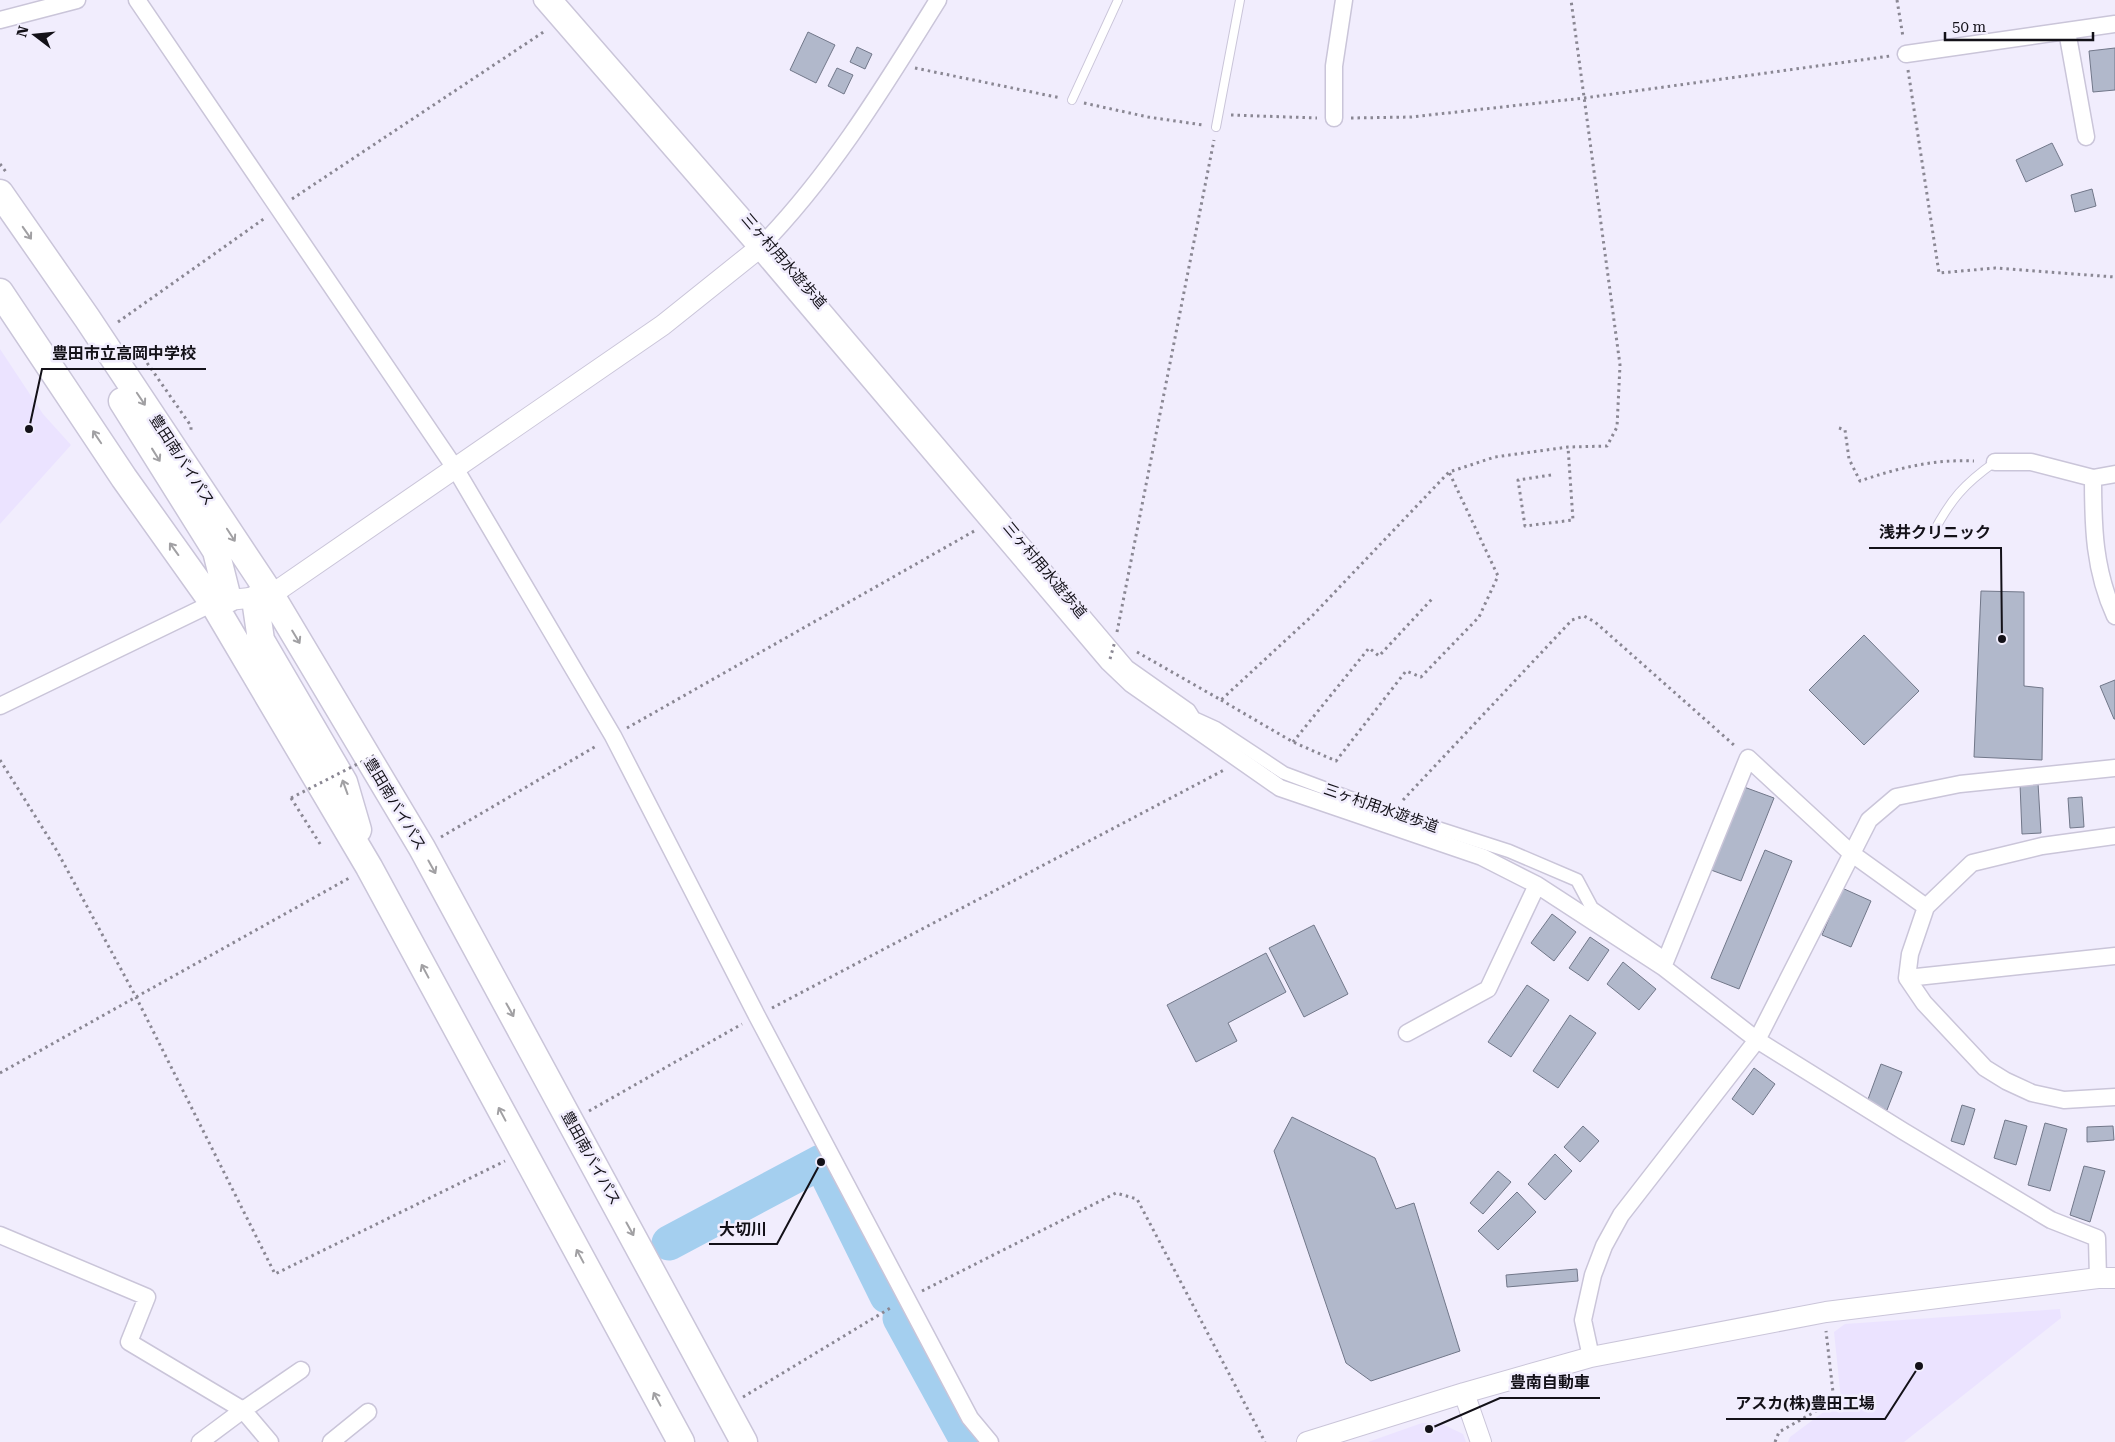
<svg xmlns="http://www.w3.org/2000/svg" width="2115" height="1442" viewBox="0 0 2115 1442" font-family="'Roboto Serif','Noto Sans JP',serif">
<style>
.built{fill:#ebe3ff}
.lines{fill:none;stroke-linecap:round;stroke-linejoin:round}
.river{stroke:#a4cfef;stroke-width:35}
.building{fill:#b1b8cb;stroke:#717789}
.service-casing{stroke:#cac5d9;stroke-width:10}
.pedestrian-casing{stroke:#cac5d9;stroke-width:15}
.minor-casing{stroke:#cac5d9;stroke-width:19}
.tertiary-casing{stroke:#cac5d9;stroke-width:22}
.trunk-casing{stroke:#cac5d9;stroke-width:29}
.path{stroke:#8a8793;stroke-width:3;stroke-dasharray:2.5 4;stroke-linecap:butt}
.service{stroke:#fff;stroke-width:8}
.pedestrian{stroke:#fff;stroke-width:12}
.minor{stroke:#fff;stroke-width:16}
.tertiary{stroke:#fff;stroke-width:20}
.trunk{stroke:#fff;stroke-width:26}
.path-bridge{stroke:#8a8793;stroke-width:3;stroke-dasharray:2.5 4;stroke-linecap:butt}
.oneway{stroke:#a1a0a3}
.labels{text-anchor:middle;stroke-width:5;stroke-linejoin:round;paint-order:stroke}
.street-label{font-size:15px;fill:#131118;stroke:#f1edfd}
.leader{fill:none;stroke:#131118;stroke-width:2}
.callout-dot{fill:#131118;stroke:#f1edfd;stroke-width:2}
.callout-label{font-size:16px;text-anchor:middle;font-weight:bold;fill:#131118;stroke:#f1edfd;stroke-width:5;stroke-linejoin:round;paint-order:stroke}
</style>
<rect width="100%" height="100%" fill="#f1edfd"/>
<path class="built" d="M0,349L43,414L71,445L0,524Z
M2060,1309L2061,1318L1904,1442H1788L1790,1437L1841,1399L1834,1332L1845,1324Z
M1422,1423H1440L1463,1434L1466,1442H1368Z"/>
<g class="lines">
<path class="river" d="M669,1243L821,1162L887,1296
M900,1318L968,1442"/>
</g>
<path class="building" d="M808,32L835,45L816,83L790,70Z
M857,47L872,54L865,69L850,62Z
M2115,48V90L2093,92L2089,51Z
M837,68L853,75L844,94L828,86Z
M2052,143L2063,165L2026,182L2016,160Z
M2092,189L2096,206L2075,212L2071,195Z
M1981,591L2024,592V686L2043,688L2042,760L1974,757Z
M1864,635L1919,691L1864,745L1809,690Z
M2115,680V719H2114L2100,686Z
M2038,783L2041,833L2022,834L2020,784Z
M1744,787L1774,798L1741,881L1711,870Z
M2082,797L2084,827L2070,828L2068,798Z
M1765,850L1792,861L1739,989L1711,978Z
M1842,888L1871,901L1851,947L1822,935Z
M1552,914L1576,932L1554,961L1531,943Z
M1314,925L1348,994L1304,1017L1269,948Z
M1590,937L1609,950L1588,981L1569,968Z
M1266,953L1286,992L1228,1023L1237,1041L1196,1062L1167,1005Z
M1623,962L1656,989L1639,1010L1607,984Z
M1527,985L1549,1000L1511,1057L1488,1042Z
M1570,1015L1596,1033L1558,1088L1533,1071Z
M1881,1064L1902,1072L1887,1110L1867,1102Z
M1754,1068L1775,1084L1753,1115L1732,1099Z
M1962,1105L1975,1109L1964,1145L1951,1141Z
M1292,1117L1375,1158L1396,1209L1414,1203L1460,1351L1371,1381L1346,1363L1274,1151Z
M2005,1120L2027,1126L2016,1165L1994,1158Z
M2045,1123L2067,1129L2050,1191L2028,1185Z
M1583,1126L1599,1141L1580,1162L1564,1147Z
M2113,1126L2114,1140L2087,1142V1127Z
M1555,1154L1572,1171L1545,1200L1528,1184Z
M2084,1166L2105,1171L2090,1222L2070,1215Z
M1498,1171L1511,1182L1483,1214L1470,1203Z
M1517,1192L1536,1212L1498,1250L1478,1231Z
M1577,1269L1578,1281L1507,1287L1506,1275Z"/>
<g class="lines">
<defs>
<path id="service" d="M1072,100L1118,0
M1216,127L1240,0
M1933,533C1951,499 1964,484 1995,462"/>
<path id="pedestrian" d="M557,0L766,240L1128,667L1189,710L1194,718L1216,728L1284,773L1391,813L1509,851L1577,880L1592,908L1666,959"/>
<path id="minor" d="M137,0L455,468L613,736L757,1016L970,1418L990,1442
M542,0L758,249L1109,663L1131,684L1280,788L1482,857L1537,885L1663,967L1757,1040L1903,1131L2051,1220L2097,1238L2098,1278
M0,20L77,0
M2067,31L2086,137
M1906,54L2115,24
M1334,118V66L1344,0
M758,249C830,176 884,87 938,0
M1995,462H2031L2093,478
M2115,474L2093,478C2093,527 2094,570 2115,616
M0,706L213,603
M2115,836L2042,846L1972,863L1926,907L1910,954L1907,978L1924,1003L1985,1068L2006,1081L2032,1093L2064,1100L2115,1097
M1663,967L1748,758L1851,853L1926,907
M1907,978L2115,956
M1407,1033L1488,989L1537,885
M0,1235L147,1297L129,1342L243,1410L200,1442
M1591,1357L1583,1320L1593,1275L1604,1246L1621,1215L1757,1040L1869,820L1896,797L1960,784L2115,768
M270,1442L243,1410L301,1370
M331,1442L368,1412"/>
<path id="tertiary" d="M214,603C233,598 252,599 271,595L663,325L758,249
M1464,1393L1481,1442
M1307,1442L1464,1393L1591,1357L1826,1312L2098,1278H2115"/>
<path id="trunk" d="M0,193L87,318L271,595L422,848L744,1442
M0,292L124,478L213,603L369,867L681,1442
M122,401L216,551L228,599
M255,599L261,640L344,782L358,830"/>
</defs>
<use href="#service" class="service-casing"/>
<use href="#pedestrian" class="pedestrian-casing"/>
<use href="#minor" class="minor-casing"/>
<use href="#tertiary" class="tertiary-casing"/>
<use href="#trunk" class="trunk-casing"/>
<path class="path" d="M1897,0L1903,37
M915,68L1061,98
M1908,70L1939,273L1995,268L2115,277
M1084,103L1148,117L1203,125
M1231,115L1317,118
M1351,118L1411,117L1584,98L1890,56
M0,164L6,172
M292,199L545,31
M118,322L265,218
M136,347L191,426V431
M1839,428L1845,430L1849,459L1860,481C1898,468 1934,459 1974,461
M1551,475L1518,480L1525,526L1573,520L1568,447
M1117,632L1214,140
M1137,652L1221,700L1313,615L1449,472L1495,457L1568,447L1607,446L1617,427L1620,365L1571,0
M1221,700L1293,742L1336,761L1406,671L1421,677L1479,617L1498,576L1449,472
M627,728L976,530
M1293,742L1369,648L1379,656L1432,599
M0,760L57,851L136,997L275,1274L505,1161
M291,798L322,847
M1403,800L1572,620L1584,616L1595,622L1735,746
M441,837L598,745
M772,1008L1224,770
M0,1073L351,877
M589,1111L742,1024
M922,1291L1116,1193L1137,1199L1265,1442
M743,1397L892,1307
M1775,1442L1779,1432L1834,1401L1826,1331"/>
<use href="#service" class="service"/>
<use href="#pedestrian" class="pedestrian"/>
<use href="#minor" class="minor"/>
<use href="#tertiary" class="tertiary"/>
<use href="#trunk" class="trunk"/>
<path class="path-bridge" d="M1110,659L1115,641
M291,798L377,754"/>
</g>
<defs><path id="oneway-shaft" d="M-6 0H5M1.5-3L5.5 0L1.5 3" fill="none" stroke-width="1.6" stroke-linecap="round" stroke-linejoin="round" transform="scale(1.25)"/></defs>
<g class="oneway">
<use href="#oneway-shaft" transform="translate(27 233) rotate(55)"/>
<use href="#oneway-shaft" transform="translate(141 399) rotate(56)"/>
<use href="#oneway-shaft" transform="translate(97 437) rotate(-124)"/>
<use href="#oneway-shaft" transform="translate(156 455) rotate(58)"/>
<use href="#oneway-shaft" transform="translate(231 535) rotate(57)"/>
<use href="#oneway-shaft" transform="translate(174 549) rotate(-126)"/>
<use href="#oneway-shaft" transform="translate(296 637) rotate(59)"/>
<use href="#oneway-shaft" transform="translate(345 787) rotate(-110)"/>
<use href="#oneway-shaft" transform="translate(432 867) rotate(61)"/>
<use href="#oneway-shaft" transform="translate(425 971) rotate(-118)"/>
<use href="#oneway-shaft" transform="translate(510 1010) rotate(61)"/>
<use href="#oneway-shaft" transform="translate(502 1114) rotate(-118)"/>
<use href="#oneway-shaft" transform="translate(630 1229) rotate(61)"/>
<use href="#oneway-shaft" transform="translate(580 1256) rotate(-118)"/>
<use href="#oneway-shaft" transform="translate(657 1399) rotate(-118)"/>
</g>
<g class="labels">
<g class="street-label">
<text transform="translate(784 261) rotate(49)" y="5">三ヶ村用水遊歩道</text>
<text transform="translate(182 460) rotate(57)" y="5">豊田南バイパス</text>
<text transform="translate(1045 570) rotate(50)" y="5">三ヶ村用水遊歩道</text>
<text transform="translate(395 804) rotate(59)" y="5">豊田南バイパス</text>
<text transform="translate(1381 808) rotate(19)" y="5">三ヶ村用水遊歩道</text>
<text transform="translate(591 1158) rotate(61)" y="5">豊田南バイパス</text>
</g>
</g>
<path class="leader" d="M29 429L42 369H206M2002 639L2001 548H1869M821 1162L777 1244H709M1429 1429L1500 1398H1600M1919 1366L1885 1419H1726"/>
<g class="callout-dot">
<circle cx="29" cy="429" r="5"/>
<circle cx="2002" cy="639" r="5"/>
<circle cx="821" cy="1162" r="5"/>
<circle cx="1429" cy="1429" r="5"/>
<circle cx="1919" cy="1366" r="5"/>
</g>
<g class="callout-label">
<text x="124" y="359">豊田市立高岡中学校</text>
<text x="1935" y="538">浅井クリニック</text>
<text x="743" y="1235">大切川</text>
<text x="1550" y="1388">豊南自動車</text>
<text x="1805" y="1409">アスカ(株)豊田工場</text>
</g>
<g transform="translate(35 35) rotate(286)" stroke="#f1edfd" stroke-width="4" paint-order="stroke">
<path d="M0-4L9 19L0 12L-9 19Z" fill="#131118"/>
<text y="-8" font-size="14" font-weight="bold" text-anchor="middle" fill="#131118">N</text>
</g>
<path d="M1945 32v8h148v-8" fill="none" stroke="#131118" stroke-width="2.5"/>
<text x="1952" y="32" font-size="15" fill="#131118" stroke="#f1edfd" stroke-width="4" paint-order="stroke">50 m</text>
</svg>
